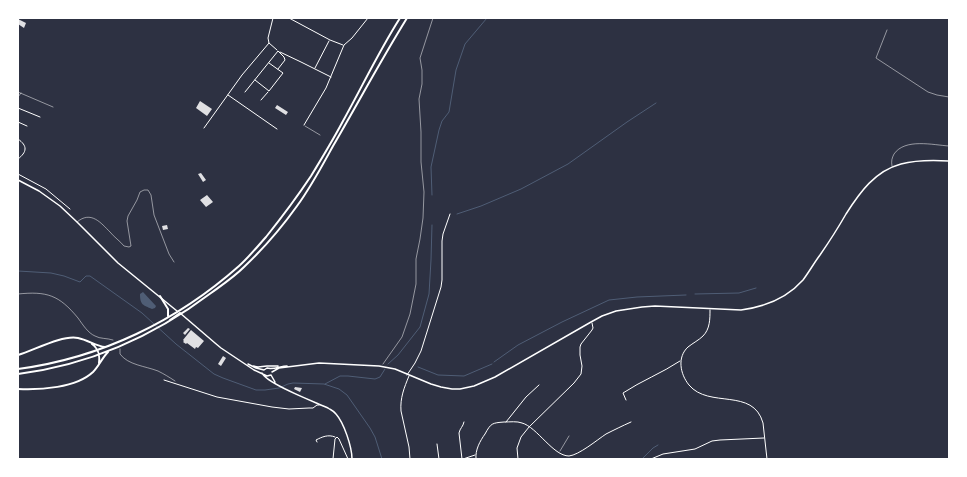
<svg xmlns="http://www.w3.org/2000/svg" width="967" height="477" viewBox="0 0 967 477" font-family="'Source Sans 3',sans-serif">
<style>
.water{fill:#4f5d75}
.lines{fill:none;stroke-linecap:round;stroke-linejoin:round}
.stream{stroke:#4f5d75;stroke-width:1}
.building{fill:#e0e0e3}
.path{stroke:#fff;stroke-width:0.5}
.service{stroke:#fff;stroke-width:0.5}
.minor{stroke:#fff;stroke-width:1}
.secondary{stroke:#fff;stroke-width:1.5}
.motorway{stroke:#fff;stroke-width:2}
</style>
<rect width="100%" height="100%" fill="#2d3142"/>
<path class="water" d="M143,292L156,306L155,308L152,309C143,305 140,305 140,294Z"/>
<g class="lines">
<path class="stream" d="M432,195L431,167L439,130L442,121L449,112L456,70L465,44L487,18
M457,214L481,206L521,189L568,164L627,122L656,103
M18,271L51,273L64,276L80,282L86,276H90L142,313L176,344L214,374L223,378L256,390H265L279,388L288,384L293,383L324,384L339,389L347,395L370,428L375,437L382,459
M695,294L739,293L756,288
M494,362L518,345L562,322L609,300L637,297L686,295
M388,364L398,355L420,327L429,294L431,260L432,225
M418,367L438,375L464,376L492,364
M325,384L340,376H348L375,379L380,377L385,369
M642,459L653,448L658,445"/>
</g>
<path class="building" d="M18,19L26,23L24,28L18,24Z
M200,101L212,109L207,116L196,108Z
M277,105L288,112L286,115L275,108Z
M201,173L206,180L203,182L198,174Z
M207,195L213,202L206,207L200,200Z
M167,225L168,229L163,230L162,226Z
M188,328L190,329L185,335L183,333Z
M191,330L204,341L198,348L196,347L195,349L187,343L186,344L183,342L184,341L183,340Z
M223,356L226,358L221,366L218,364Z
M295,387L302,388L300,392L294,389Z"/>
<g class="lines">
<path class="path" d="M18,92L53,107
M18,97L21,93
M18,294C47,291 59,295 78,318C83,325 88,333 95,336C100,339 107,338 113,340
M120,349V354C128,365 145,366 158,371C164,374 169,377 175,381
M383,364L402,337L410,314L416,284V259L420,239L423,218L424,192L421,162V132L419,99L422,84V70L420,58L433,18"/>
<path class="service" d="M887,30L876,58L879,60L928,92L937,95L949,97
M305,126L320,135
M892,166C891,161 892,158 894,154C905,138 933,145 949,146
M77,222C91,210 101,223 110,232C114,237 120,241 124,246L129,247L131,246L127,221L128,216L137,200L140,192L144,190H148L151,195L154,215L169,254L174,262
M560,451L569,436"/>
<path class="minor" d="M289,18L330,40L343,45
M269,43L277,50
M280,52L301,62L331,77
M315,68L329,41
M255,80L269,91L283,73L269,63
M245,92L278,51L284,57L285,60L278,69
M228,95L277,129
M261,100L268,92
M18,108L40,117
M18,122L27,126
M304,125L326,88L344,45L352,38L368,18
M204,128L242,75L269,43L268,38L273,18
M18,139C28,146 27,152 18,159
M18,174L46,189L70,209
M710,310C710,319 710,329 703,336C699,340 693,343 688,347C677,357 680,374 689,385C709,409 753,387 763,423L767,459
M407,375L415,363L421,351L441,287L442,280V241L443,234L450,214
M409,376C404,388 400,398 401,411L409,447L410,459
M164,380L217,397L272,407L289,409L309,408H313L317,405H319
M626,400L623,393C641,381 662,373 680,361
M506,422L526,397L539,385
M317,442L316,440C322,437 328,434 335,437
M437,444L439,459
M333,459L335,439L337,437L339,439L348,459
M462,459L459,433C460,428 463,427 464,422
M463,459L475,455
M476,459C475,450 480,441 485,434C491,423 492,423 504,422C510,422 517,421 522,423C537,427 553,456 569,456C579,455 597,440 606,434C614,430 622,426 631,422
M518,459L517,448L521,437L529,427L574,383L581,374L582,366L580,355V347L581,344L592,330L593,328L592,323
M651,459L663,454L695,449L712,441L720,440L764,438"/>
<path class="secondary" d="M18,180L39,191L60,206L77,222L118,263L177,311
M180,313L215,343L221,348L254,370L267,376L271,375
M248,364L256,368L264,370L267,368C273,370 281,366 287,366
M253,366L258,367L267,366H278
M272,372L279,368L319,363L379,366L395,369L431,384L441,387L452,389H460L474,386L495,377L591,322L602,316L616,311L642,307L655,306L741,310C764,307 787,298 803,280C809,272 814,263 820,255C829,242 838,228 846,214C860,192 875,171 901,164C916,160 933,160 949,161
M262,373C267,384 315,402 328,408C331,410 334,411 336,414C344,423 352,447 352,459
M271,375L275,382"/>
<path class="motorway" d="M160,296L168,309V316
M170,320L180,313
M92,344C99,349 100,355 99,363
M18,355C35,350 61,335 78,338C88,340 96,346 105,347
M18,369C101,358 177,321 239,266C249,257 257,247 266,237C282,217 297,197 311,176C322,158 333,140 343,121C362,87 379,51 400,18
M18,374C89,365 154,336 211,293C222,285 234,277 244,267C263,249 282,227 297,206C311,187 322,166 333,146C358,103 381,60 407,18
M18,389C40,390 76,388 93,372C99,366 102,358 108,352"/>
</g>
<rect width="967" height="477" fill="none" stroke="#ffffff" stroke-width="38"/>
</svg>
